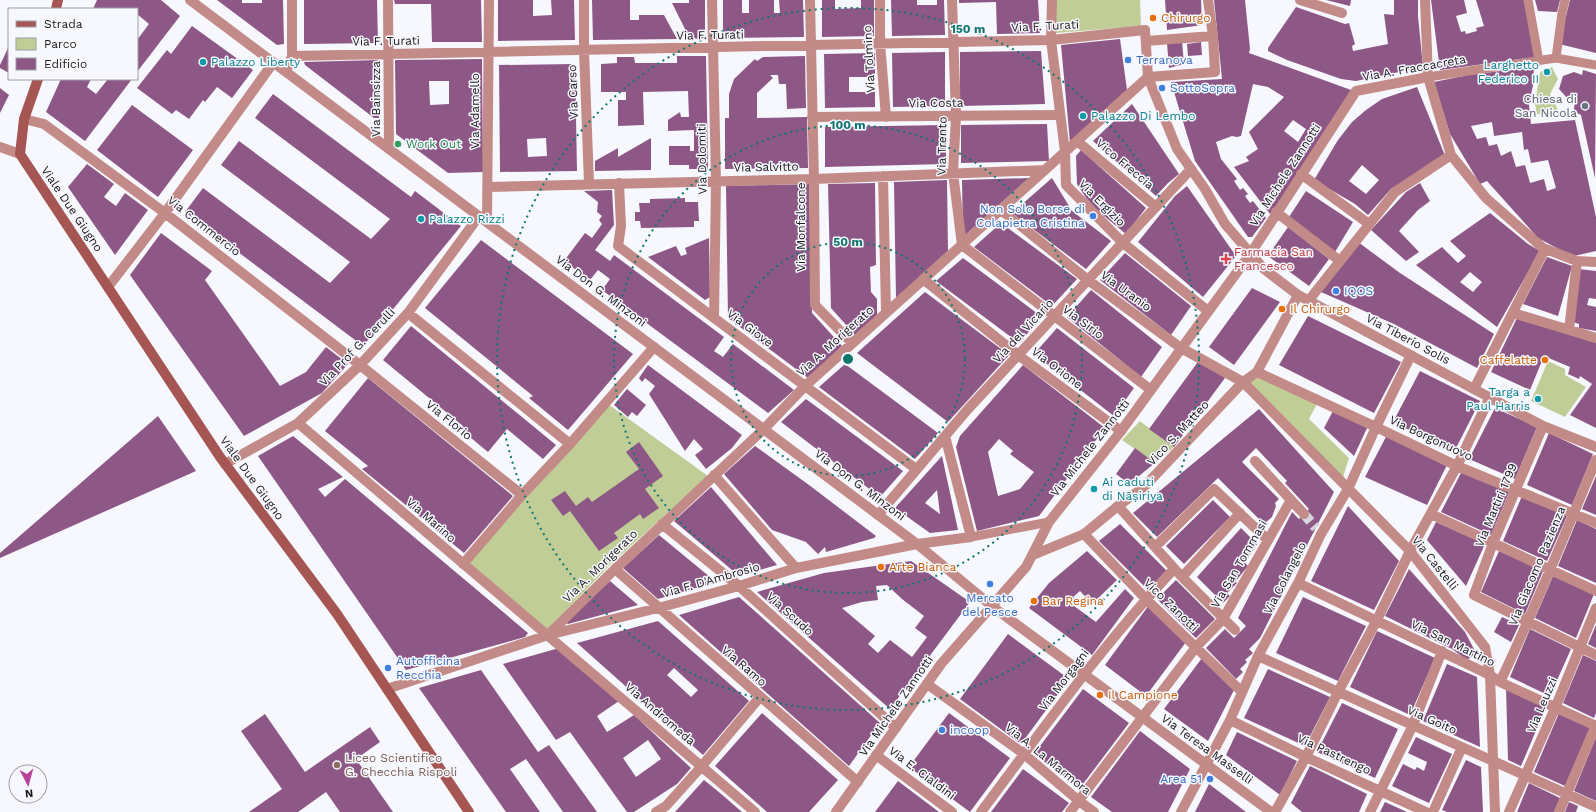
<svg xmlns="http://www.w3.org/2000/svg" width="1596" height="812" viewBox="0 0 1596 812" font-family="'Work Sans',sans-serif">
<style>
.green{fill:#c0cd97}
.building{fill:#8d5886;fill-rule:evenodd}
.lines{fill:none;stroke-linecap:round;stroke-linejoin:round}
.minor-tunnel{stroke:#d6d6dc;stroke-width:10;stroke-dasharray:10 5;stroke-linecap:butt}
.pedestrian{stroke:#c38b88;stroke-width:9}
.minor{stroke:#c38b88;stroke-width:10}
.tertiary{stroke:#c38b88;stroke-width:10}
.secondary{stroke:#a55653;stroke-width:10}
.ring{fill:none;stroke:#0f766e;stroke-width:2;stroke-dasharray:2 4}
.food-dot{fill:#e8710a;stroke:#f7f7fe;stroke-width:1.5}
.shop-dot{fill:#3f7fe0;stroke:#f7f7fe;stroke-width:1.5}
.culture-dot{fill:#0f9aa8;stroke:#f7f7fe;stroke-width:1.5}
.worship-dot{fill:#6b7280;stroke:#f7f7fe;stroke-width:1.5}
.leisure-dot{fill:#2e9e5b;stroke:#f7f7fe;stroke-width:1.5}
.health-dot{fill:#e0444e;stroke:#f7f7fe;stroke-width:1.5}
.education-dot{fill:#8d6e63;stroke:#f7f7fe;stroke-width:1.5}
.labels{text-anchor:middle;stroke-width:3;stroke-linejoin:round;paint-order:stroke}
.food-label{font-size:12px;fill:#c56008;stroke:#f7f7fe;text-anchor:start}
.street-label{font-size:12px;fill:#19191c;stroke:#f7f7fe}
.shop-label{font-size:12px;fill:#366cbe;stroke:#f7f7fe;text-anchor:start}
.culture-label{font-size:12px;fill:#0d838f;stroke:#f7f7fe;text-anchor:start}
.worship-label{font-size:12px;fill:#5b616d;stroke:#f7f7fe;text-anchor:end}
.leisure-label{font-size:12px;fill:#27864d;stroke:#f7f7fe;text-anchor:start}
.health-label{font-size:12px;fill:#be3a42;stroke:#f7f7fe;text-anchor:start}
.education-label{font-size:12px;fill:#785e54;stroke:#f7f7fe;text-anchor:start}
.centre{fill:#0f766e;stroke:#f7f7fe;stroke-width:2}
.ring-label{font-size:12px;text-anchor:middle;font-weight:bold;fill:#0f766e;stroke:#f7f7fe;stroke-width:3;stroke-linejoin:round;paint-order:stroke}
</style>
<rect width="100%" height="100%" fill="#f7f7fe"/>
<path class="green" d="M1056,0H1140L1141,26L1056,33Z
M1552,67L1558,79L1550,94L1559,112L1537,114L1535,104L1540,72Z
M1548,361L1565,369V375L1586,387L1565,417L1531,401Z
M1257,372L1318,402L1309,419L1349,458L1343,477L1247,382Z
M608,404L708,476L611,564L547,630L467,563Z
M1140,421L1174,447L1155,463L1122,440Z"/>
<path class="building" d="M97,0H161L180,16L137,72V40L149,24L137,14V9H93Z
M217,0H242V3H262V0H283L284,44L277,45Z
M304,0H377L378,43L304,44Z
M394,0H481L482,42H432L431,4H395Z
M498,0H533V16L552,15L551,0H574L575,40L498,41Z
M592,0H630V20H639V15H664L677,39L593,40Z
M689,0H705V38L690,39L672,3H689Z
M723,0H742V13H749V0H774V13H780L779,0H803L804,37L723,38Z
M822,0H835V9L861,8V0H874V36L822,37Z
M891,0H917V5H937V0H944L945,35L892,36Z
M959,0H1038L1040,33L997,34L996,2L959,3Z
M1165,0H1201L1202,25L1167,30Z
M1214,0H1245L1250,49L1249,53L1351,90L1287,193L1270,214L1234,167L1249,161L1246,157L1258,149L1249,132L1284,97L1268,87L1253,84L1241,136L1237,137L1232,136L1216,142L1221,159L1237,179L1234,181L1240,190L1243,188L1248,194L1245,196L1250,203L1253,201L1266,218L1252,237H1248L1195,161L1171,82L1222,79ZM1293,120L1306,129L1298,142L1284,131Z
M1326,0H1351L1350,6Z
M1394,0H1418V16L1423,67L1356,81L1341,79L1287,60L1268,51V48L1296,7L1345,24L1349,23L1355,44L1352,46L1353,51L1388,44L1384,14L1394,15Z
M1431,0H1464L1467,13L1456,16L1461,32L1465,31L1466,34L1477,31L1476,28L1484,26L1476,0H1524L1536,57L1440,70Z
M1535,0H1560L1557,12L1538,11Z
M1570,0H1596V53L1559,44Z
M192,26L253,70L232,98L217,87L205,102L203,100L189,119L176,110L172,114L137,88L167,50L171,54Z
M1120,39L1127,90L1070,142L1061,45Z
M1182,41L1184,64L1169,68L1167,43Z
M1201,42L1202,55L1188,56L1187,44Z
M9,46V73L0,68V65Z
M1041,51L1045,104L960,106V52Z
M945,52V106L893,107L892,53Z
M875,53V77H849V92H875V107L825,108L824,54Z
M677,56H706L708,169H689V165H669V146H690V151H694V130L668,131V120L680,112L681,117H689L688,91L643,92L644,125L618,126V100H626V92H601V64L617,63V57H634L635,63H677Z
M805,56L806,108L787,109L786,84H779L778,75H770L773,78L757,93V118L807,117L808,168L725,169V118H729V94L734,79L755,59L757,61L763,57Z
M482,59L483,172L448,173L396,134L395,60ZM429,81H449V104L430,105Z
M378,60L379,118H374L305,65L304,62Z
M575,64L577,171L500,172L499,65ZM546,138L547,156L528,157L527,139Z
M1534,67L1533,85L1529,105L1531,124L1575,120L1596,217V251L1574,256L1568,254L1538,238L1487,181L1480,184L1450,134L1434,82L1468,75ZM1492,122L1494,136L1522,132L1524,150L1528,149L1531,163L1548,160L1556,188L1547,191L1544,179L1530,183L1525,165L1516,167L1511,151L1501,156L1497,144L1489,146L1486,137L1477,139L1471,126Z
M1583,70L1596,74L1595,178L1581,115L1575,112L1574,109L1575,100L1567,98L1559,89L1563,76L1574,72L1582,75Z
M61,79H91L87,87L96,94L108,79H132L85,141L46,112Z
M1417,87L1446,158L1391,189L1368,215L1355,204L1314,180L1338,140L1352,122L1366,110L1382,99ZM1362,165L1379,180L1366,194L1349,181Z
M0,88L9,95L0,113Z
M273,94L411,197L415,191L461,226L363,346L185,212L203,188L330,283L350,262L221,165L239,141L371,239L390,219L255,118Z
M1132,104L1179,174L1168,183L1156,196L1093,141Z
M132,105L193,150L158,197L97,150Z
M1047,124L1049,161L961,163V125Z
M946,125V164L825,167V127Z
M651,138V170L595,171V161L618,148V157Z
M1081,150L1146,208L1126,234L1098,211L1086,198L1077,184L1076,156Z
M87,164L114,184L104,197L116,206L125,193L148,210L115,255L68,187Z
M1029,178L963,237L962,180Z
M1052,178L1069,206L1067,207L1111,241L1086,269L1012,213Z
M947,180L948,251L896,298L894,182Z
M875,183L876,265L870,267L871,292L877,299V315L855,335L831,308L828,184Z
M1420,183L1430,201L1418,210L1399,231L1419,252L1406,261L1371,230L1406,192Z
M809,184L812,313L842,346L808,378L728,318L726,186Z
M1187,186L1236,256L1203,297L1138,242L1175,196Z
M612,190L614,225L595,250L610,261L614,255L724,337L714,351L723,357L733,344L794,390L768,413L602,290L610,279L598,270L590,280L564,261L585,233L592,238L602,224L599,220L602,216L597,212L598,202L584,191Z
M1306,191L1353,222L1335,252L1289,217Z
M685,198V202H698L699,221H694V227L641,228L640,221H635V212H640L639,203H650V199Z
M1490,213L1528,244L1540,251L1497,327L1416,265L1442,247L1458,263L1466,256L1450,241ZM1470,272L1482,282L1473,292L1460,282Z
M1001,223L1077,279L1052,306L974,247Z
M1288,227L1329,259L1309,286L1268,256Z
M161,233L212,271L205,280L280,386L306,372L326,347L348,364L322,393L244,436L130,275Z
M709,238L710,297L705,300L648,257L676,246L681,256L687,254L685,248Z
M481,240L633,354L568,430L529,398L533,396L425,308Z
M1358,242L1400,273L1494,334L1477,368L1394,324L1321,292Z
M1125,253L1191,306L1171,335L1100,280Z
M1547,257L1572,266L1558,316L1523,304Z
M963,258L1042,317L1019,343L936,281Z
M1579,269L1596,271V299L1589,298L1587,305L1596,307V331L1579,328V324L1573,322Z
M1252,288L1280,302L1234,365L1209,347Z
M1091,290L1162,347L1141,377L1067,317Z
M925,292L1009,355L948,422L857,353Z
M1308,316L1401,362L1374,413L1279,365Z
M1517,318L1596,343V428L1570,415L1592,384L1580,376L1579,379L1568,374L1570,367L1544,356L1530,390L1491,372Z
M411,326L556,445L543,459L507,429L488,452L459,428L463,426L383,360Z
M1057,328L1134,388L1114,416L1034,354Z
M1200,359L1225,378L1174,447L1149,429Z
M845,364L938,433L915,459L819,387Z
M648,365L742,435L732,448L706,469L695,455L703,449L694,439L685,451L649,394L655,386L645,378L642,382L639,378Z
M1023,365L1105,428L1039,516L977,531L956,447L960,436ZM999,439L1013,451L1010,454L1034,472L1020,489L998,496L988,452Z
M1420,371L1480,401L1454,452L1393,422Z
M368,378L513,496L464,553L362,469L368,466L325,431Z
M627,389L646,405L637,416L632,412L628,417L614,405Z
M806,399L903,471L880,497L781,422Z
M1495,408L1537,427L1515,479L1469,459Z
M1259,409L1334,492L1260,638L1249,649L1253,653L1245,660L1247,662L1240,669L1243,672L1236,679L1206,648L1225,629L1234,638L1246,626L1238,618L1292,512L1299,519L1309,509L1285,483L1287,481L1256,448L1242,462L1279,499L1275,503L1276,506L1272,517L1264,524L1218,478L1157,537L1133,513Z
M1334,409L1368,426L1354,456L1324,428Z
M158,416L196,471L0,558V553Z
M1388,433L1448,463L1427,505L1365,477Z
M1549,433L1593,454L1572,505L1527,485Z
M293,436L343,477L318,489L325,497L345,479L528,633L525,637L406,670L258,456Z
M639,442L663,476L645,489L659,508L643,519L640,514L614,533L618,538L599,551L570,511L563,516L551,500L565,491L576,506L588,497L592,502L639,469L626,452Z
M755,446L809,485L876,536L874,538L826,552L825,547L818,554L806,542L772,530L724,474Z
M1135,448L1155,463L1129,484L1116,474Z
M942,456L958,530L930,533L895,508ZM937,490L940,514L925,503Z
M1463,469L1510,490L1491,535L1441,512Z
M1596,476V515L1582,509Z
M711,487L777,565L739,576L674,521Z
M1522,496L1567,516L1547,561L1503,541Z
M1213,500L1230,517L1184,564L1166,546Z
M1348,506L1399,561L1374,610L1311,581Z
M1577,520L1596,529V583L1558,566Z
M1436,522L1485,544L1466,586L1427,540Z
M1120,524L1167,571L1148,590L1099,541Z
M1241,528L1257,544L1245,563L1248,566L1235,582L1237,583L1227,593L1230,596L1223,603L1197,577Z
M659,535L716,582L658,599L623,568Z
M1087,551L1117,580L1092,604L1080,591L1073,597L1078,601L1074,606L1096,622L1125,589L1134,598L1092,655L1029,608L1049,583Z
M1499,551L1543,571L1525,614L1481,592Z
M911,561L970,602L890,709L757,592L824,573ZM887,585L902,599L924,616L915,628L927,637L912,657L890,640L878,653L868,644L875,636L842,608L862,602L878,600L876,586Z
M1409,569L1465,632L1476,653L1467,660L1452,649L1385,616Z
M1553,576L1594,594L1576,638L1535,618Z
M1176,580L1215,619L1196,638L1157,599Z
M610,581L638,605L568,624L565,622Z
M739,597L880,723L849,766L679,615Z
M1303,597L1366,626L1338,681L1276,653Z
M1149,605L1186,642L1146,696L1105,665Z
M1502,617L1519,625L1511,642L1494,632Z
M658,621L749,701L703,755L577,643ZM674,668L698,690L691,697L667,675Z
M1596,625V648L1588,644Z
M1530,629L1571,649L1550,696L1510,677Z
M1377,631L1435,658L1410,715L1350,687Z
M1008,634L1069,679L1021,744L960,699Z
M559,648L619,701L597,716L607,732L634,715L691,768L677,784L634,812H627L570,732L556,740L503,664ZM648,740L661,759L636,777L623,758Z
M1583,655L1596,661V713L1594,718L1563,703Z
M1202,658L1234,690L1208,741L1164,709Z
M1447,664L1477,677L1480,747L1423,721Z
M1268,669L1330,697L1305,746L1244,718Z
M481,670L538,752L549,745L597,812H563L526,759L510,769L540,812H506L419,688Z
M1506,687L1546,707L1521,766L1508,760Z
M1083,689L1129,723L1080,788L1034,754Z
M1342,703L1398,729L1375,778L1317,752Z
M762,713L838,780L809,812H767L715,766Z
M949,713L1010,758L970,812L909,767Z
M1559,713L1590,728L1565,786L1534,772Z
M265,714L305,772L370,727L380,742L356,759L393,812H340L326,792L298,812H249L282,789L241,731Z
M1140,731L1190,769L1168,812H1112L1091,797Z
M1237,732L1297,761L1280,795L1226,755Z
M1416,737L1452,754L1429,803L1392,786L1403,764L1415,770L1417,767L1424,771L1427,762L1408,753Z
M1596,737V801L1574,791Z
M1466,760L1481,767L1483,812H1447L1442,810Z
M1310,766L1367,794L1359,812H1302L1291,803Z
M1023,769L1069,803L1062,812H991Z
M704,780L720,793L742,812H675Z
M898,781L939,812H875Z
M1529,783L1560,798L1554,812H1517Z
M1209,784L1246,812H1195Z
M1385,802L1407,812H1380Z
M1569,802L1578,806L1576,812H1565Z"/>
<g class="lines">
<path class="minor-tunnel" d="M1304,514L1316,528"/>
<path class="pedestrian" d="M1528,0L1539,61
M1556,58L1562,13L1565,0
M1428,77L1556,58L1596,65
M971,537L1049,522"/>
<path class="minor" d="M388,0L389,149
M584,0V50L589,184
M712,0L716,181L714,318
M810,0L814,179L815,305L852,343
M880,0V43L886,117
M952,0L956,116L953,173L962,245L1151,390
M1300,0L1342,13
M1425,0L1428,77L1451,155L1486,198L1543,248L1577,261L1596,262
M1146,41L1213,36
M292,56V0
M286,72L292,56L1051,40L1145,30
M812,117L1060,115
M24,119L44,124L165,213L360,365L522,495
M1077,141L1156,207
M0,147L20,154
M1301,174L1369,224
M883,176L886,312
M619,183L621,226L618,246L916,469
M488,187L814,179L1045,170
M1001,210L1088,280L1181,348L1243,382
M1276,212L1340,261
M487,222L489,0
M1251,253L1356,91L1428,77
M923,279L1018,355L1121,431
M108,287L165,213L273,63
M1309,300L1395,192L1451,155
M408,313L570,444
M1513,313L1596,338
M1569,330L1577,261
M1257,372L1376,427L1457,466L1596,523
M1474,389L1545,249
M298,423L755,812
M1543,426L1493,543L1474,595L1596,655
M225,464L298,423L360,365L408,313L479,216
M714,475L796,568
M1291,500L1304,514
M1118,506L1182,577L1235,630
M1431,514L1596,591
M878,515L968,409L1191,169
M662,524L739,586L896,728
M1084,534L1146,599L1242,692
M1155,547L1214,489L1268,540
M463,564L522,495L570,444L654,347
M615,569L858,782
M1182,577L1240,513
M1298,583L1490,675L1500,682L1596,726
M548,635L615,569L764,429L805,386L1148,77L1215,72L1213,36L1208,0
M1258,656L1596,807
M1500,682C1535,609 1565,534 1596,460
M927,684L1024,754L1079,801L1094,812
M387,689L548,635L658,608L739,586L796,568L917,544L971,537L945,436
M1230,720L1306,757L1426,812
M876,755L952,812
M656,812L666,806L701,767L760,697
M981,812C1043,729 1103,644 1174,569
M1070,812L1196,647L1223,619L1291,500L1255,461
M1181,812L1230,720L1258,656L1298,583L1321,534L1348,489L1376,427L1411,355
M1275,812L1306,757L1338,692L1377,620L1410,551L1457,466L1490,397
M1370,812L1413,725L1442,651
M1433,812L1462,747
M1509,812L1556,706L1596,608
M1559,812L1596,725"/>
<path class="tertiary" d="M190,0L917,544L993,607L1271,812
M1052,0L1051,40L1065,152L1066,185L1123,243L1208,311
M1145,30L1148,77L1177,149L1205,189L1225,224L1264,269L1298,295L1543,426L1596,447
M1243,382L1410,551L1485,647L1490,675L1495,812
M1033,555L1084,534L1118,506L1144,487L1243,382L1257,372L1298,295
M836,812L941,664L1026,567L1049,522L1121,431L1251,253"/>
<path class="secondary" d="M56,9L58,0
M38,79L24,119L20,154L220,457L337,614L469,812"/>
</g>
<g class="ring">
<circle cx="848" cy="359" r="117"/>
<circle cx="848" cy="359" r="234"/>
<circle cx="848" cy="359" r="351"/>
</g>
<g class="food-dot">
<circle cx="1153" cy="18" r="4"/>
<circle cx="1282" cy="309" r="4"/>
<circle cx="1545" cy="360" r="4"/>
<circle cx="881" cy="567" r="4"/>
<circle cx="1034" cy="601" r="4"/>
<circle cx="1100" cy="695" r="4"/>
</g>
<g class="shop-dot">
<circle cx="1128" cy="60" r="4"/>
<circle cx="1162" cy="88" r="4"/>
<circle cx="1093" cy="216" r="4"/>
<circle cx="1336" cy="291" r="4"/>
<circle cx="990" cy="584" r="4"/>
<circle cx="388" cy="668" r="4"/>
<circle cx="942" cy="730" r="4"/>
<circle cx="1210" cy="779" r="4"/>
</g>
<g class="culture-dot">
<circle cx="203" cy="62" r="4"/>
<circle cx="1547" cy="72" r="4"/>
<circle cx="1083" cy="116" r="4"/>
<circle cx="421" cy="219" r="4"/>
<circle cx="1538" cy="399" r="4"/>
<circle cx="1094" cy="489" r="4"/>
</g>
<circle class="worship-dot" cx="1585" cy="106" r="4"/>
<circle class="leisure-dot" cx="398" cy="144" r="4"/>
<path class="health-dot" d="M1224 253h4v4h4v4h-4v4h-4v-4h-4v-4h4z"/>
<circle class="education-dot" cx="337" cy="765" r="4"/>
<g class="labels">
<g class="food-label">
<text x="1161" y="22">Chirurgo</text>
<text x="1290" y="313">Il Chirurgo</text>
<text x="1537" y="364" text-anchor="end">Caffelatte</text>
<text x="889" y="571">Arte Bianca</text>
<text x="1042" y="605">Bar Regina</text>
<text x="1108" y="699">Il Campione</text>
</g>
<g class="street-label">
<text transform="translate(1045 26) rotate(-3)" y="4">Via F. Turati</text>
<text transform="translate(710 35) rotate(-1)" y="4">Via F. Turati</text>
<text transform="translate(386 41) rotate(-1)" y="4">Via F. Turati</text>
<text transform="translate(869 59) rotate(-93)" y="4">Via Tolmino</text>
<text transform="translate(1414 68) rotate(-10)" y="4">Via A. Fraccacreta</text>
<text transform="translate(573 92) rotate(-92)" y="4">Via Carso</text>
<text transform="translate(376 99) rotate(-90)" y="4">Via Bainsizza</text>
<text transform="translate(936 103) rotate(-1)" y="4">Via Costa</text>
<text transform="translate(475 111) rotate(-90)" y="4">Via Adamello</text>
<text transform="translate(942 146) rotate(-89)" y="4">Via Trento</text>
<text transform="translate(702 159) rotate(-91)" y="4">Via Dolomiti</text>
<text transform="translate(1125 164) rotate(40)" y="4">Vico Freccia</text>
<text transform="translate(766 167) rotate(-1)" y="4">Via Salvitto</text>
<text transform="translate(1285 175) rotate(-57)" y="4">Via Michele Zannotti</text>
<text transform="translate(1102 203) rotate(45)" y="4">Via Ergizio</text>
<text transform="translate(72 209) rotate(56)" y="4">Viale Due Giugno</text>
<text transform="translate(204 226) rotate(38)" y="4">Via Commercio</text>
<text transform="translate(801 227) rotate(-90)" y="4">Via Monfalcone</text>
<text transform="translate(601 291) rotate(37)" y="4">Via Don G. Minzoni</text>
<text transform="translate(1126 291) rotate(36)" y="4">Via Uranio</text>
<text transform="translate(1083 322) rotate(37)" y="4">Via Sirio</text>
<text transform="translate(750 328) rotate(37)" y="4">Via Giove</text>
<text transform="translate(1023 331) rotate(-47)" y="4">Via del Vicario</text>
<text transform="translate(1408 339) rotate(28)" y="4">Via Tiberio Solis</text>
<text transform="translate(835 341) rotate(-42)" y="4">Via A. Morigerato</text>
<text transform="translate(357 347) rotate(-46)" y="4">Via Prof G. Cerulli</text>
<text transform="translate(1057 368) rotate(37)" y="4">Via Orione</text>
<text transform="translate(449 420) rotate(39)" y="4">Via Florio</text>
<text transform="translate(1178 433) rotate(-47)" y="4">Vico S. Matteo</text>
<text transform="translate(1431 438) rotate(25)" y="4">Via Borgonuovo</text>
<text transform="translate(1090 448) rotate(-52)" y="4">Via Michele Zannotti</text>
<text transform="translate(252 478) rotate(54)" y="4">Viale Due Giugno</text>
<text transform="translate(860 485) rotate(37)" y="4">Via Don G. Minzoni</text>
<text transform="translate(1496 505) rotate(-67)" y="4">Via Martiri 1799</text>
<text transform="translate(431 520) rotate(41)" y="4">Via Marino</text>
<text transform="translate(1435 563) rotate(51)" y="4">Via Castelli</text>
<text transform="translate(1239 564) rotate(-60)" y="4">Via San Tommasi</text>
<text transform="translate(600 566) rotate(-44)" y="4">Via A. Morigerato</text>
<text transform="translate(1537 566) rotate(-67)" y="4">Via Giacomo Pazienza</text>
<text transform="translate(1285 578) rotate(-63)" y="4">Via Colangelo</text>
<text transform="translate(711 580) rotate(-16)" y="4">Via F. D'Ambrosio</text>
<text transform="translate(1171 605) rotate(44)" y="4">Vico Zanotti</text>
<text transform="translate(790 614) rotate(42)" y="4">Via Scudo</text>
<text transform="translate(1453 643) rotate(26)" y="4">Via San Martino</text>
<text transform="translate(744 666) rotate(41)" y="4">Via Ramo</text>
<text transform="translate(1064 680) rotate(-53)" y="4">Via Morgagni</text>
<text transform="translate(1542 705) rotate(-67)" y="4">Via Leuzzi</text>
<text transform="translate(896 706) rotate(-55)" y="4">Via Michele Zannotti</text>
<text transform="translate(660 714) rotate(41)" y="4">Via Andromeda</text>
<text transform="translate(1432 720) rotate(24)" y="4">Via Goito</text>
<text transform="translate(1207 749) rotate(36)" y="4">Via Teresa Masselli</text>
<text transform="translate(1334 754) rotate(25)" y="4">Via Pastrengo</text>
<text transform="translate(1048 759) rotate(39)" y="4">Via A. La Marmora</text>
<text transform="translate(922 773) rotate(37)" y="4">Via E. Cialdini</text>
</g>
<g class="shop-label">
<text x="1136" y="64">Terranova</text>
<text x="1170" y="92">SottoSopra</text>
<text x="1085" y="213" text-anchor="end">Non Solo Borse di<tspan x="1085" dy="14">Colapietra Cristina</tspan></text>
<text x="1344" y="295">IQOS</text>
<text x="990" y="602" text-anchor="middle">Mercato<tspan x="990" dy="14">del Pesce</tspan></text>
<text x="396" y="665">Autofficina<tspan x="396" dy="14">Recchia</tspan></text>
<text x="950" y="734">incoop</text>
<text x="1202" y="783" text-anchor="end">Area 51</text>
</g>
<g class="culture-label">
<text x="211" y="66">Palazzo Liberty</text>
<text x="1539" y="69" text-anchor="end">Larghetto<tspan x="1539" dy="14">Federico II</tspan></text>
<text x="1091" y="120">Palazzo Di Lembo</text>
<text x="429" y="223">Palazzo Rizzi</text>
<text x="1530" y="396" text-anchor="end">Targa a<tspan x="1530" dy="14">Paul Harris</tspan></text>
<text x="1102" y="486">Ai caduti<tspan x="1102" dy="14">di Nāṣiriya</tspan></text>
</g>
<g class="worship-label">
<text x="1577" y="103">Chiesa di<tspan x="1577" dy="14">San Nicola</tspan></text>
</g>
<g class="leisure-label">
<text x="406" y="148">Work Out</text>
</g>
<g class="health-label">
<text x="1234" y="256">Farmacia San<tspan x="1234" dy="14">Francesco</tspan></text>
</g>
<g class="education-label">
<text x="345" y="762">Liceo Scientifico<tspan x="345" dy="14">G. Checchia Rispoli</tspan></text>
</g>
</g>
<circle cx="848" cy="359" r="6" class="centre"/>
<g class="ring-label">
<text x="968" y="33">150 m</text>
<text x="848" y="129">100 m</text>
<text x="848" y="246">50 m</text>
</g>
<rect x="8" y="8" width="130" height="72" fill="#f7f7fe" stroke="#9e9ea4"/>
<rect x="16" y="21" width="20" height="6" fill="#a55653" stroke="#9e9ea4"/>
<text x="44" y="28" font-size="12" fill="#19191c">Strada</text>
<rect x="16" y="38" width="20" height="12" fill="#c0cd97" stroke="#9e9ea4"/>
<text x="44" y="48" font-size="12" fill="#19191c">Parco</text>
<rect x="16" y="58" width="20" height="12" fill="#8d5886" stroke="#9e9ea4"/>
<text x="44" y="68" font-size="12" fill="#19191c">Edificio</text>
<g transform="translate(28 784) rotate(174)"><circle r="19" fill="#f7f7fe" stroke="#9e9ea4"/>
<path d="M0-3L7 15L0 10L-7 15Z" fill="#b6429b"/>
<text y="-6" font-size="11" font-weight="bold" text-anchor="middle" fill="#19191c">N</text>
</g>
</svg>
